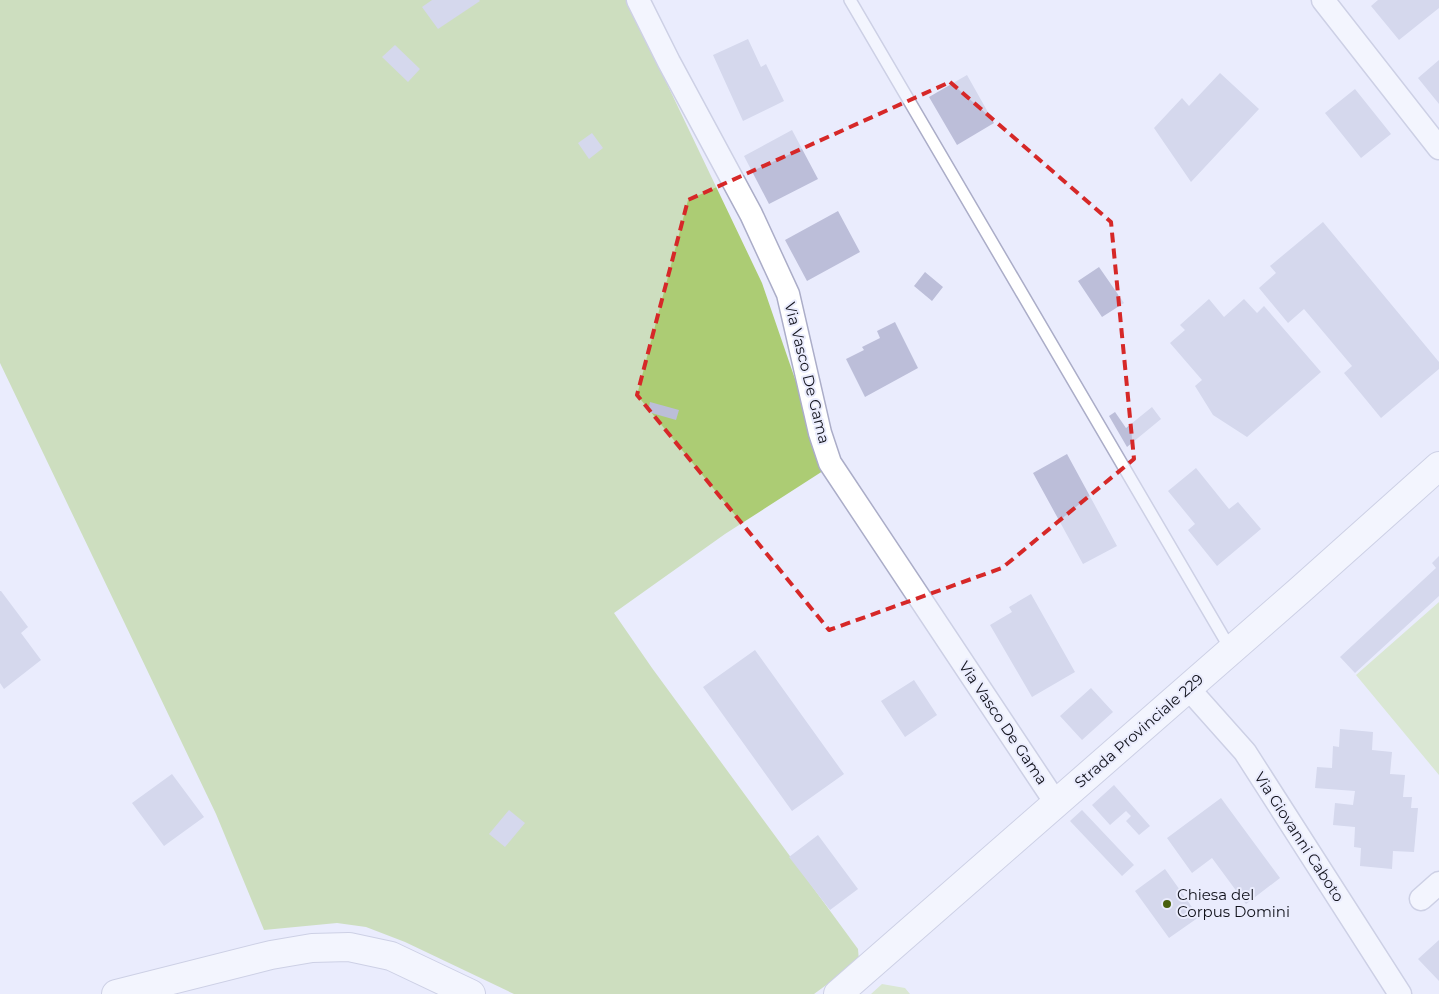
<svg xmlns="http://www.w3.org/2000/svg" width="1439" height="994" viewBox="0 0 1439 994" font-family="Montserrat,sans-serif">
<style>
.green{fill:#c7e0a0}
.forest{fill:#accc74}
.building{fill:#bcbed9}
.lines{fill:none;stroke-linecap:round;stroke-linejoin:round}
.service-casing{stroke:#abadc8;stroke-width:14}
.minor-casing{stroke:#abadc8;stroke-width:25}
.tertiary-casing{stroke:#abadc8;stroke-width:30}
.service{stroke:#fff;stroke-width:11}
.minor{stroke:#fff;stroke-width:22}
.tertiary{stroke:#fff;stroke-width:28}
.marked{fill:none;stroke:#d62828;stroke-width:4;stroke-dasharray:10 6;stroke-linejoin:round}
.poi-dot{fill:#49610e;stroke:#eaecfd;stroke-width:2}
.labels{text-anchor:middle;stroke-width:4;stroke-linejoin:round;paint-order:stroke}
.street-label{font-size:15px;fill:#10111a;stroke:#eaecfd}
.poi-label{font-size:15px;fill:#10111a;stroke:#eaecfd;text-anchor:start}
</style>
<rect width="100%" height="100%" fill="#eaecfd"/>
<path class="green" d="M1439,602V775L1356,675Z
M882,984L905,988L910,994H871Z"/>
<path class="forest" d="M0,0H627L762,283L826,469L725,534L614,613L652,668L858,949L859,961L814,994H514L405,942L366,927L337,923L264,930L216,814L0,363Z"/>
<path class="building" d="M432,0H479L480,1L438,29L422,7Z
M1378,0H1439V8L1399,40L1371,6Z
M748,39L761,67L766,64L784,101L743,121L713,55Z
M395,45L420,69L408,82L382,57Z
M1439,60V104L1418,78Z
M1220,73L1259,109L1191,182L1154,128L1182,98L1189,106Z
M967,75L994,123L957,145L929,97Z
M1355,89L1391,134L1361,158L1325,113Z
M792,130L818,179L769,204L744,156Z
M592,133L603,148L589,159L578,143Z
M838,211L860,252L807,281L785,240Z
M1323,222L1439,362V369L1381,418L1344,373L1352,366L1304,309L1288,323L1259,288L1276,273L1270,266Z
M1099,267L1124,303L1102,317L1078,281Z
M925,272L943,287L932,301L914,286Z
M1209,299L1224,317L1244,299L1257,313L1264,306L1321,372L1247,437L1213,415L1195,386L1202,380L1170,343L1185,330L1180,325Z
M895,322L918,368L865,397L846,359L864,350L862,347L880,338L877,331Z
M650,402L679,410L676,420L648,412Z
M1152,407L1161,419L1127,447L1109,416L1115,412L1126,428Z
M1067,454L1117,546L1083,564L1033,473Z
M1196,468L1229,509L1238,502L1261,529L1217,566L1188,530L1195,524L1168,491Z
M1439,556V596L1355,673L1340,657L1436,568L1432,563Z
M0,591H1L28,627L21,633L41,660L4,689L0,683Z
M1031,594L1075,672L1032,697L990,625L1012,612L1009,607Z
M755,650L844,774L792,811L703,687Z
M914,680L937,715L905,737L881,701Z
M1091,688L1113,712L1082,740L1060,716Z
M1340,729L1373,732L1372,750L1392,752L1390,774L1405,775L1403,797H1412L1411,808H1418L1414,852L1393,851L1392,869L1360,866L1361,848L1354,847L1355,827L1333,825L1335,803L1353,805L1355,791L1315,788L1317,767L1332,768L1333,746L1339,747Z
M172,774L204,817L164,846L132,803Z
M1114,785L1150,826L1139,835L1126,821L1131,816L1126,811L1110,825L1092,805Z
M1221,798L1280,878L1246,904L1212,858L1192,873L1167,838Z
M509,810L525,823L505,847L489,834Z
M1082,810L1134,865L1122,876L1070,821Z
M818,835L858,889L830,910L789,857Z
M1165,869L1199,917L1169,938L1135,891Z
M1439,940V981L1418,959Z"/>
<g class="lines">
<defs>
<path id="service" d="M850,0L1231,650"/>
<path id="minor" d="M638,0L669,62L751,214L788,294L820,433L830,463L1056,803
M1323,0L1439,148
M1188,688L1245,752L1400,994
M1421,899L1439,883"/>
<path id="tertiary" d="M116,994L271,955L312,948L349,947L391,956L471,994
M838,994L1299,591L1439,466"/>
</defs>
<use href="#service" class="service-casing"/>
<use href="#minor" class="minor-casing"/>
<use href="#tertiary" class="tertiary-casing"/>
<use href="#service" class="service"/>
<use href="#minor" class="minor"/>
<use href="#tertiary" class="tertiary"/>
</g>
<path d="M0 0H1439V994H0ZM950,82L1111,222L1134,459L1002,568L829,630L637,395L688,200Z" fill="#eaecfd" fill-opacity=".55" fill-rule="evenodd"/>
<path class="marked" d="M950,82L1111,222L1134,459L1002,568L829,630L637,395L688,200Z"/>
<circle class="poi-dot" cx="1167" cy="904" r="5"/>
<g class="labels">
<g class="street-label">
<text transform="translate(807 373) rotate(76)" y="5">Via Vasco De Gama</text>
<text transform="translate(1003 723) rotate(56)" y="5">Via Vasco De Gama</text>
<text transform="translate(1139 731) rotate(-41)" y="5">Strada Provinciale 229</text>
<text transform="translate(1299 837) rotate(57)" y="5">Via Giovanni Caboto</text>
</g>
<g class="poi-label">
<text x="1177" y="900">Chiesa del<tspan x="1177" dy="17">Corpus Domini</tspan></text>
</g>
</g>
</svg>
